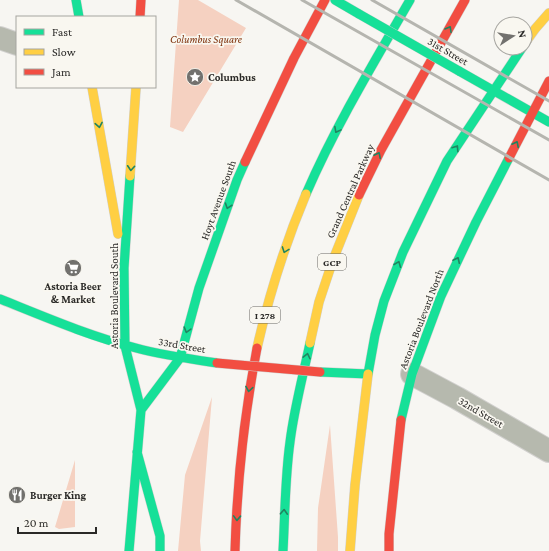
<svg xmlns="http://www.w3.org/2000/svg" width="549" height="551" viewBox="0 0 549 551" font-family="'Crimson Pro',serif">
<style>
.green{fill:#f5d1c1}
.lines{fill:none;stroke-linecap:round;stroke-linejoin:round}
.street-casing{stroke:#d1d0ce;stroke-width:24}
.fast-casing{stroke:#d1d0ce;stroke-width:10}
.slow-casing{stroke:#d1d0ce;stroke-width:10}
.jam-casing{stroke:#d1d0ce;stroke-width:10}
.street{stroke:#b6b9ae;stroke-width:22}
.fast{stroke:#16e098;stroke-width:9}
.slow{stroke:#ffcf43;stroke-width:9}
.jam{stroke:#f24e42;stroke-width:9}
.rail{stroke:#b5b5af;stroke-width:3}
.fast-bridge-casing{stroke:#d1d0ce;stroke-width:10;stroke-linecap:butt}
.jam-bridge-casing{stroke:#d1d0ce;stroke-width:10;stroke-linecap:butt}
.fast-bridge{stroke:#16e098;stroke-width:9}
.jam-bridge{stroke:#f24e42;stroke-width:9}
.oneway{stroke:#208460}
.labels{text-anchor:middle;stroke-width:3.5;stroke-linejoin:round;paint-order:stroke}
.shield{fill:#f9f7f0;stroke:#686763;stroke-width:1}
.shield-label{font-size:10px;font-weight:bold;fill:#2a2927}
.park-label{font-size:11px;font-style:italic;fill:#813510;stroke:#f9f7f0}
.street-label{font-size:11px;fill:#2a2927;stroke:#f9f7f0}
.poi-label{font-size:11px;font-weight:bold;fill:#2a2927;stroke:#f9f7f0;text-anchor:start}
</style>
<rect width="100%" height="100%" fill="#f7f6f2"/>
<path class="green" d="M179,0H198L246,28L183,132L170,127Z
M212,397L200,541L201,551H178L185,475Z
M330,425L338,537V551H317L318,508Z
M75,460V527L59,529L55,527Z"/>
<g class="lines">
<defs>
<path id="street" d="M0,38L17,44
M412,374L457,398L549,451"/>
<path id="fast" d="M76,0L79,17
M335,0L359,14
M459,71L549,122
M306,194C335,127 373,64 410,0
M0,299C45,317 89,336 136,348C162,355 190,359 217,363
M320,372L368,374L375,335L384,301L403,252L447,161L522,48
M141,410L180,358L199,288L237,180L245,162
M401,420L412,374L441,296L476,222L509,158
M137,452L160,536V551
M129,551L141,410L125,346L124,268L130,176
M283,551C285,515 285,478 290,442C294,409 303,376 310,343"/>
<path id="slow" d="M525,43L535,29L549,13
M92,87L118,234
M130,176L136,87
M310,343L319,302L333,260L359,195
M257,348C269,295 285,244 306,194
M350,551L355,485L368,374"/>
<path id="jam" d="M140,17L141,0
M509,158L549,81
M245,162L294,58L325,0
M359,195L381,150L465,0
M235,551C237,481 244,416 257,348
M389,551V534L401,420"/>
</defs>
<use href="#street" class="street-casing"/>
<use href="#fast" class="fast-casing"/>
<use href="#slow" class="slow-casing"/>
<use href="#jam" class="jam-casing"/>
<use href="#street" class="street"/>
<use href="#fast" class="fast"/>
<use href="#slow" class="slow"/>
<use href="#jam" class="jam"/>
<path class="rail" d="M236,0L549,180
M302,0L549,140
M372,0L549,101"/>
<defs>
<path id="fast-bridge" d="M359,14L459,71"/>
<path id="jam-bridge" d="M217,363L320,372"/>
</defs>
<use href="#fast-bridge" class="fast-bridge-casing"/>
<use href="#jam-bridge" class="jam-bridge-casing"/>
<use href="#fast-bridge" class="fast-bridge"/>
<use href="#jam-bridge" class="jam-bridge"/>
</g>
<defs><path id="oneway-chevron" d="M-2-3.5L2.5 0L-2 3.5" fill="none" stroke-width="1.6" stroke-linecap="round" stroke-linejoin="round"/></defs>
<g class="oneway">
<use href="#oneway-chevron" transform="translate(449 29) rotate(-60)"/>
<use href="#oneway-chevron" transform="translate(99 125) rotate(80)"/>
<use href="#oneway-chevron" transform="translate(337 130) rotate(118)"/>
<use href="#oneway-chevron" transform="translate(516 144) rotate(-63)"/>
<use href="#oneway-chevron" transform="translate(456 148) rotate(-57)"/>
<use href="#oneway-chevron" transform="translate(378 155) rotate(-63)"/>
<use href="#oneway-chevron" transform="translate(131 168) rotate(94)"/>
<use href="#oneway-chevron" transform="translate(228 206) rotate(109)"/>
<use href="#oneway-chevron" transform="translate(285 250) rotate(110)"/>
<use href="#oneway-chevron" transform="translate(457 260) rotate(-65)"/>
<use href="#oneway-chevron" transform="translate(398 264) rotate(-68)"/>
<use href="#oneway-chevron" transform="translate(187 330) rotate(106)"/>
<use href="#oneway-chevron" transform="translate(307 356) rotate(-77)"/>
<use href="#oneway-chevron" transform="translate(249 389) rotate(99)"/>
<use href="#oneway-chevron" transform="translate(284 512) rotate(-87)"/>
<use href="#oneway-chevron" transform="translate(237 518) rotate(92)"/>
</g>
<defs>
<symbol id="sight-disc" viewBox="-11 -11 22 22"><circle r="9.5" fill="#72716e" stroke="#f9f7f0"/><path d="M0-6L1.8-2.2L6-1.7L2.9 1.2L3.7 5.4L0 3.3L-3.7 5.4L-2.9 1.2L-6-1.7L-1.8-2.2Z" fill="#fff"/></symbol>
<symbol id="supermarket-disc" viewBox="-11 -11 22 22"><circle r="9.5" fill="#72716e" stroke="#f9f7f0"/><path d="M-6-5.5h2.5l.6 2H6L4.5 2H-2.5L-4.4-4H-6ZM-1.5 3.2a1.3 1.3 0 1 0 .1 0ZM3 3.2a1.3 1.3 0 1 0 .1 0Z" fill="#fff"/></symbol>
<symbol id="restaurant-disc" viewBox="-11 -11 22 22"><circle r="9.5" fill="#72716e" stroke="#f9f7f0"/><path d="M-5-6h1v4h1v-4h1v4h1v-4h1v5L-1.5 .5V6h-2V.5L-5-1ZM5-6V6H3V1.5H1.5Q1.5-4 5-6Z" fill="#fff"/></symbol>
</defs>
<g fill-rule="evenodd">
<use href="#sight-disc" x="185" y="67" width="20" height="20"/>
<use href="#supermarket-disc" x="63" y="258" width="20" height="20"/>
<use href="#restaurant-disc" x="7" y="485" width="20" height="20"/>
</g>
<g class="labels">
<g class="shield">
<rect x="318" y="254" width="28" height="16" rx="3"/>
<rect x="250" y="307" width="30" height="16" rx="3"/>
</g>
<g class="shield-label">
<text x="332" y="266">GCP</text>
<text x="265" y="319">I 278</text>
</g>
<g class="park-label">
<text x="206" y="43">Columbus Square</text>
</g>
<g class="street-label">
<text transform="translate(448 51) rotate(30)" y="4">31st Street</text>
<text transform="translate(350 191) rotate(-66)" y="4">Grand Central Parkway</text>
<text transform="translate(218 200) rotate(-70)" y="4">Hoyt Avenue South</text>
<text transform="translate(114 296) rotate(-90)" y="4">Astoria Boulevard South</text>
<text transform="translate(421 319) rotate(-69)" y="4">Astoria Boulevard North</text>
<text transform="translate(182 345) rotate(10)" y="4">33rd Street</text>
<text transform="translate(481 412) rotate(30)" y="4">32nd Street</text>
</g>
<g class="poi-label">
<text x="208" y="81">Columbus</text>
<text x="73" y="290" text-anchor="middle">Astoria Beer<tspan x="73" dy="13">&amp; Market</tspan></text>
<text x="30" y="499">Burger King</text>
</g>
</g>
<rect x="16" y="16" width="140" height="72" fill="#f9f7f0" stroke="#a6a5a0"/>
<rect x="24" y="29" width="20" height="6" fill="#16e098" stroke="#a6a5a0"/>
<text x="52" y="36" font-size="12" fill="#2a2927">Fast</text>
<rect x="24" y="49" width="20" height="6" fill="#ffcf43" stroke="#a6a5a0"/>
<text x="52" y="56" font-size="12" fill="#2a2927">Slow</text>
<rect x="24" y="69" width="20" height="6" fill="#f24e42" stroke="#a6a5a0"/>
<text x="52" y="76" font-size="12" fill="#2a2927">Jam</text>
<g transform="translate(513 36) rotate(78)"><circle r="19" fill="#f9f7f0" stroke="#a6a5a0"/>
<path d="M0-3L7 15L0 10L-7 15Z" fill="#72716e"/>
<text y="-6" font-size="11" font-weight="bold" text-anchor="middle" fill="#2a2927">N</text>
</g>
<path d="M18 527v6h78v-6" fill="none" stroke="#2a2927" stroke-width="2"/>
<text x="24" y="527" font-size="12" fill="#2a2927" stroke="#f9f7f0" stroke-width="3" paint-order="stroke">20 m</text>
</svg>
